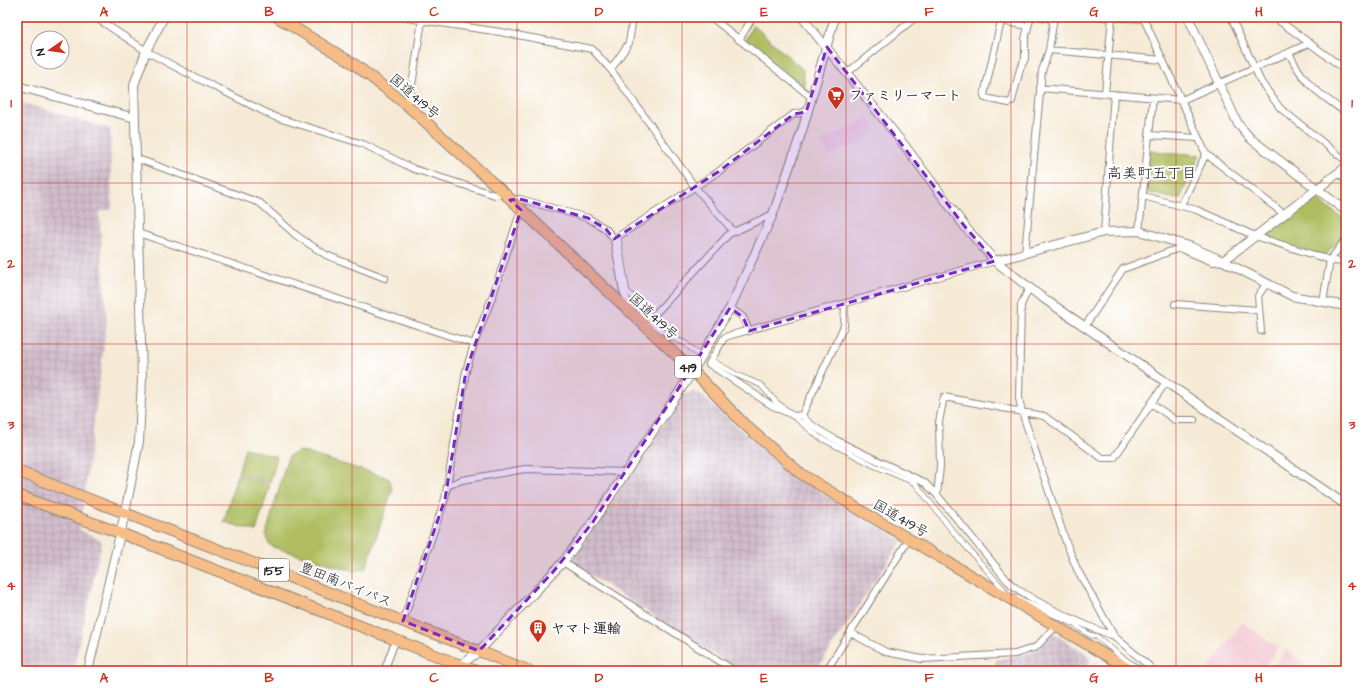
<svg xmlns="http://www.w3.org/2000/svg" width="1363" height="688" viewBox="0 0 1363 688" font-family="'Architects Daughter','Klee One',sans-serif">
<style>
.built{fill:#f5cfda}
.industrial{fill:url(#industrial-grid)}
.park{fill:#afbd60;stroke:#666c3e}
.lines{fill:none;stroke-linecap:round;stroke-linejoin:round}
.pedestrian-casing{stroke:#898379;stroke-width:6}
.minor-casing{stroke:#898379;stroke-width:8}
.tertiary-casing{stroke:#898379;stroke-width:10}
.trunk-casing{stroke:#898379;stroke-width:12}
.pedestrian{stroke:#fff;stroke-width:4.5}
.minor{stroke:#fff;stroke-width:6}
.tertiary{stroke:#fff;stroke-width:8}
.trunk{stroke:#f7bd88;stroke-width:10}
.marked{fill:#7b2cbf;fill-opacity:0.2;stroke:#7b2cbf;stroke-width:3;stroke-dasharray:8 5;stroke-linejoin:round}
.grid{fill:none;stroke:#c8321e;stroke-width:1;stroke-opacity:0.55}
.labels{text-anchor:middle;stroke-width:4;stroke-linejoin:round;paint-order:stroke}
.shield{fill:#fff;stroke:#606060;stroke-width:1}
.shield-label{font-size:13px;font-weight:bold;fill:#1c1c1c}
.poi-label{font-size:14px;font-weight:bold;fill:#1c1c1c;stroke:#fff;text-anchor:start}
.street-label{font-size:14px;fill:#1c1c1c;stroke:#fff}
.neighbourhood-label{font-size:15px;fill:#1c1c1c;stroke:#fff}
.neatline{fill:none;stroke:#c8321e;stroke-width:1.5}
.grid-label{font-size:13px;text-anchor:middle;font-weight:bold;fill:#c8321e}
</style>
<defs>
<pattern id="industrial-grid" width="8" height="8" patternUnits="userSpaceOnUse"><rect width="8" height="8" fill="#d1bdcb"/><path d="M0 4h8M4 0v8" fill="none" stroke="#b3a2ae"/></pattern>
</defs>
<rect width="100%" height="100%" fill="#fff"/>
<filter id="ink" filterUnits="userSpaceOnUse"><feTurbulence type="fractalNoise" baseFrequency=".025" numOctaves="2"/><feDisplacementMap in="SourceGraphic" scale="8" xChannelSelector="R" yChannelSelector="G"/><feConvolveMatrix kernelMatrix="1 2 1 2 8 2 1 2 1" color-interpolation-filters="sRGB"/></filter>
<filter id="wash" filterUnits="userSpaceOnUse"><feTurbulence type="fractalNoise" baseFrequency=".012" numOctaves="4" result="noise"/><feDisplacementMap in="SourceGraphic" scale="16" xChannelSelector="R" yChannelSelector="G"/><feGaussianBlur stdDeviation="0.9" result="paint"/><feColorMatrix in="noise" values="0 0 0 0 0 0 0 0 0 0 0 0 0 0 0 0 0 1.4 0 .05"/><feComposite in="paint" operator="in"/></filter>
<g filter="url(#wash)">
<rect width="100%" height="100%" fill="#f6ead6"/>
<path class="built" d="M868,118L878,133L829,157L821,142Z
M1242,622L1278,647L1263,671H1207Z
M1286,650L1313,671H1271Z
M1095,659L1115,671H1093Z"/>
<path class="industrial" d="M17,101L110,129L112,209L99,212L107,323L80,530L102,541L73,671H17Z
M693,391L700,394L789,473L902,540L816,671H739L570,562L683,395Z
M1053,633L1090,656L1089,671H995L996,660L1035,651Z"/>
<path class="park" d="M753,25L803,70L805,87L745,41Z
M1149,151L1200,155L1180,198L1176,199L1147,192L1145,189Z
M1314,197L1346,221V230L1326,255L1323,256L1267,239L1265,233Z
M245,448L277,457L270,482L238,473Z
M300,451L385,477L390,480L392,490L367,565L364,569L354,571L273,547L268,543L266,534L287,460L290,455Z
M237,475L270,484L256,531L224,522Z"/>
</g>
<g filter="url(#ink)">
<g class="lines">
<defs>
<path id="pedestrian" d="M618,236L627,291L634,298L637,307L648,320L672,338L685,343L700,356
M711,360L737,375L761,385L776,402L788,411
M793,416L819,437L875,466L915,483L955,534L1006,592
M1016,597L1075,625L1090,635L1096,636L1119,655L1141,670L1150,669"/>
<path id="minor" d="M95,17L146,51L183,71L275,117L363,144L414,169L495,195L504,193
M401,17L500,32L592,49L611,70L695,187L733,231
M711,17L811,97
M1042,17L1053,20
M1103,17L1144,19
M1143,17L1206,154L1284,214
M1231,17L1261,82L1280,108L1346,161
M1274,17L1346,70
M1028,26L1001,21L984,95L985,98L1009,103L1012,101L1020,69L1025,59V39L1030,19L1032,17
M739,40L753,17
M1049,50L1163,60
M1289,53C1305,86 1318,92 1346,113
M611,69L629,43L633,17
M847,73L916,17
M1040,88L1182,100L1310,43
M1105,93L1112,17
M407,105L411,92L422,20
M1149,135L1198,138
M135,158L260,203L297,236L326,255L385,278
M1338,173L1346,179
M1143,196L1197,210L1255,236L1330,260L1346,263
M510,200L520,199L588,218L606,229L614,239L623,291L634,314
M1181,205L1206,154
M1139,231L1153,98
M1104,232L1114,94
M138,233L474,344L466,371L445,499L403,621
M614,239L718,172L794,114L806,112
M1025,253L1042,71L1049,50L1054,17
M1029,288L1021,305L1019,398L1022,412L1066,542L1077,569L1114,636L1149,666L1151,671
M1323,302L1330,260L1346,239
M1175,304L1258,310
M845,305L844,326L802,415L794,416L771,405L709,364L724,338L728,336L995,261
M730,308L743,317L749,331
M644,326L729,234L773,214
M1085,326L1123,269L1179,248L1213,262L1223,261
M1261,331L1258,296L1266,284
M474,344L493,295L521,210
M1151,403L1175,420H1194
M802,415C812,434 901,470 925,483L937,495L1007,580C1023,598 1090,628 1114,636
M447,486L462,480L525,469L626,472
M937,495L940,466L939,422L944,397L1044,416L1102,458H1114L1166,382
M563,562L735,671
M851,633L886,652L922,659L1015,654L1036,647L1056,626
M384,671L396,639
M826,671L909,539"/>
<path id="tertiary" d="M802,17L905,146L966,228L995,261L1040,296L1346,505
M1188,17L1238,124L1251,139L1346,211
M17,86L135,118
M995,261L1104,232L1139,231L1189,246L1223,261L1292,296L1346,306
M1223,261L1346,167
M88,671L125,513L139,442L142,378L134,85L146,51L164,17
M453,671L479,651L534,593L563,562L593,522L693,371L730,308L773,214L802,131L835,17"/>
<path id="trunk" d="M277,17L354,64L407,105L504,193L693,371L744,424L800,473L865,513L1132,671
M17,471L530,671
M17,495L120,533L476,671"/>
</defs>
<use href="#pedestrian" class="pedestrian-casing"/>
<use href="#minor" class="minor-casing"/>
<use href="#tertiary" class="tertiary-casing"/>
<use href="#trunk" class="trunk-casing"/>
<use href="#pedestrian" class="pedestrian"/>
<use href="#minor" class="minor"/>
<use href="#tertiary" class="tertiary"/>
<use href="#trunk" class="trunk"/>
</g>
</g>
<path class="marked" d="M827,47L966,228L995,261L749,331L743,317L730,308L593,522L553,572L479,651L403,621L445,499L466,371L521,210L510,200L520,199L588,218L606,229L614,239L718,172L794,114L806,112Z"/>
<path class="grid" d="M187,17V671M352,17V671M517,17V671M682,17V671M846,17V671M1011,17V671M1176,17V671M17,183H1346M17,344H1346M17,505H1346"/>
<defs>
<symbol id="supermarket-pin" viewBox="-11 -11 22 30"><path d="M0 17L-7.5 6A9.5 9.5 0 1 1 7.5 6Z" fill="#c8321e" stroke="#fff"/><path d="M-6-5.5h2.5l.6 2H6L4.5 2H-2.5L-4.4-4H-6ZM-1.5 3.2a1.3 1.3 0 1 0 .1 0ZM3 3.2a1.3 1.3 0 1 0 .1 0Z" fill="#fff"/></symbol>
<symbol id="building-pin" viewBox="-11 -11 22 30"><path d="M0 17L-7.5 6A9.5 9.5 0 1 1 7.5 6Z" fill="#c8321e" stroke="#fff"/><path d="M-4-6H4V6H1V3H-1V6H-4ZM-2.5-4.3h1.7v1.8h-1.7ZM.8-4.3h1.7v1.8H.8ZM-2.5-1h1.7V.8h-1.7ZM.8-1h1.7V.8H.8Z" fill="#fff"/></symbol>
</defs>
<g fill-rule="evenodd">
<use href="#supermarket-pin" x="826" y="85" width="20" height="27"/>
<use href="#building-pin" x="528" y="618" width="20" height="27"/>
</g>
<g class="labels">
<g class="shield">
<rect x="675" y="356" width="26" height="22" rx="3"/>
<rect x="259" y="559" width="30" height="22" rx="3"/>
</g>
<g class="shield-label">
<text x="688" y="372">419</text>
<text x="274" y="575">155</text>
</g>
<g class="poi-label">
<text x="849" y="100">ファミリーマート</text>
<text x="551" y="633">ヤマト運輸</text>
</g>
<g class="street-label">
<text transform="translate(415 96) rotate(41)" y="5">国道419号</text>
<text transform="translate(654 316) rotate(43)" y="5">国道419号</text>
<text transform="translate(901 518) rotate(30)" y="5">国道419号</text>
<text transform="translate(346 584) rotate(22)" y="5">豊田南バイパス</text>
</g>
<g class="neighbourhood-label">
<text x="1152" y="178">高美町五丁目</text>
</g>
</g>
<rect width="1363" height="688" fill="none" stroke="#fff" stroke-width="44"/>
<g transform="translate(50 50) rotate(257)"><circle r="19" fill="#ffffff" stroke="#a4a4a4"/>
<path d="M0-3L7 15L0 10L-7 15Z" fill="#c8321e"/>
<text y="-6" font-size="11" font-weight="bold" text-anchor="middle" fill="#1c1c1c">N</text>
</g>
<rect x="22" y="22" width="1319" height="644" class="neatline"/>
<g class="grid-label">
<text x="104" y="16">A</text>
<text x="269" y="16">B</text>
<text x="434" y="16">C</text>
<text x="599" y="16">D</text>
<text x="764" y="16">E</text>
<text x="929" y="16">F</text>
<text x="1094" y="16">G</text>
<text x="1259" y="16">H</text>
<text x="11" y="107">1</text>
<text x="1352" y="107">1</text>
<text x="11" y="268">2</text>
<text x="1352" y="268">2</text>
<text x="11" y="429">3</text>
<text x="1352" y="429">3</text>
<text x="11" y="590">4</text>
<text x="1352" y="590">4</text>
<text x="104" y="682">A</text>
<text x="269" y="682">B</text>
<text x="434" y="682">C</text>
<text x="599" y="682">D</text>
<text x="764" y="682">E</text>
<text x="929" y="682">F</text>
<text x="1094" y="682">G</text>
<text x="1259" y="682">H</text>
</g>
</svg>
